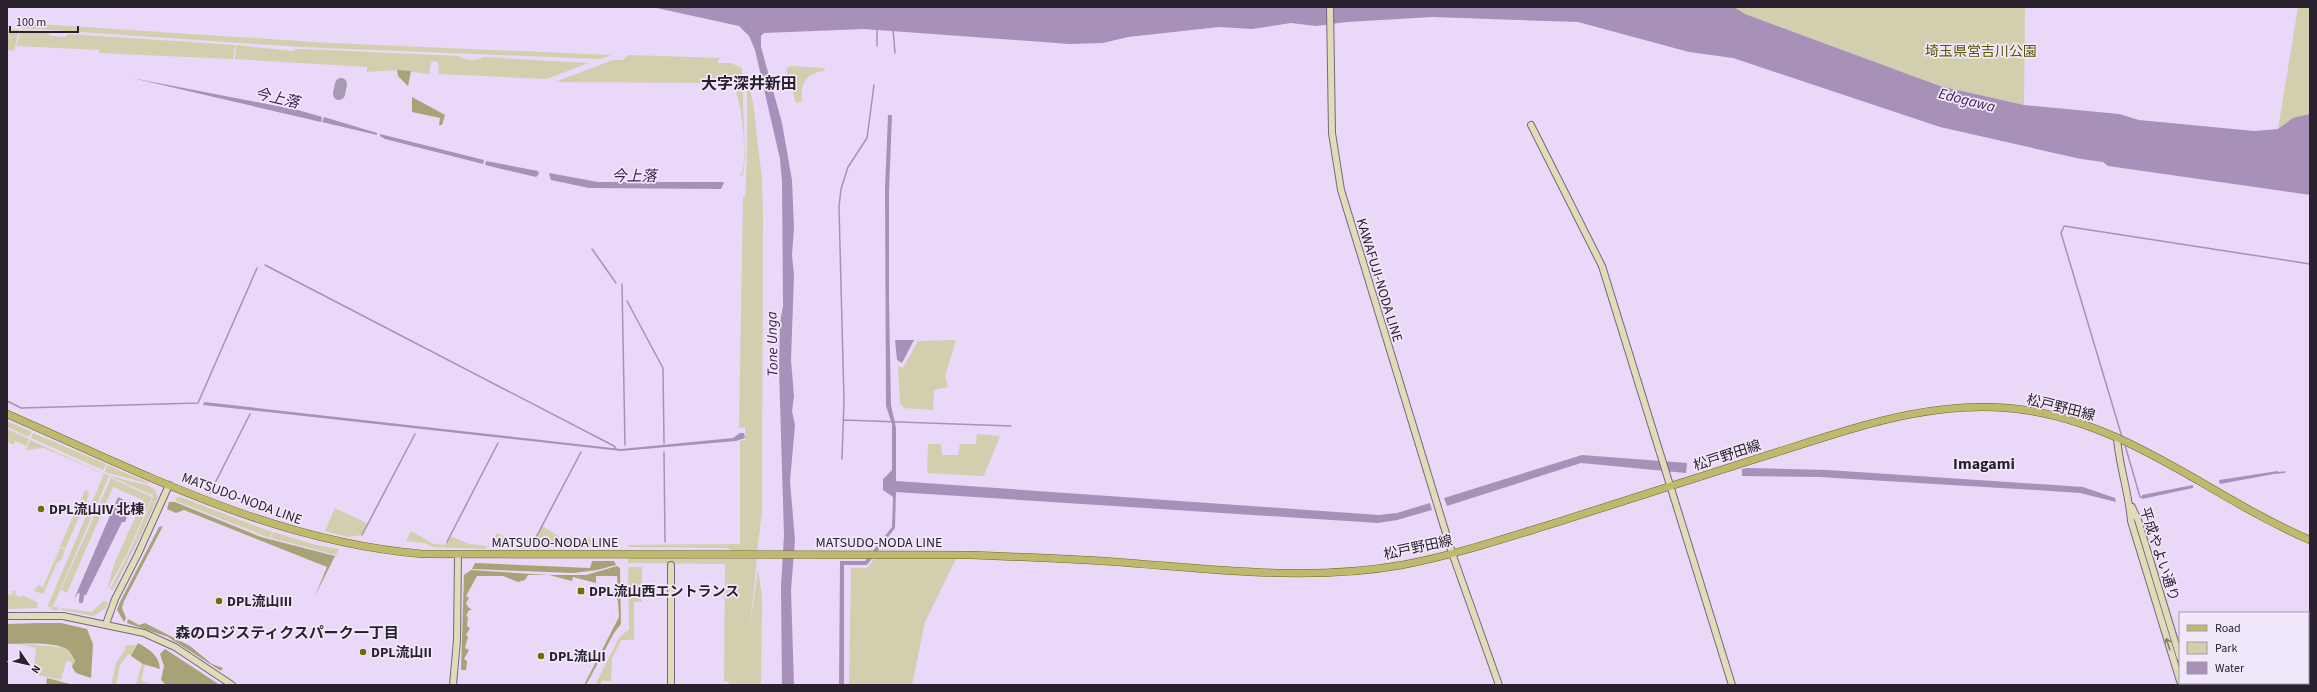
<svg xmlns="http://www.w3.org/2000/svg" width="2317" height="692" viewBox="0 0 2317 692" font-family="'Source Sans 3','Noto Sans JP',sans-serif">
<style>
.green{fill:#d2cfaf}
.forest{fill:#a7a376}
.water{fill:#a791b8}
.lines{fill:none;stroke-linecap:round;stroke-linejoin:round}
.stream{stroke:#a791b8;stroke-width:1.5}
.canal{stroke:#a791b8;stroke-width:4.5}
.taxiway{stroke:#a89ab2;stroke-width:12}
.secondary-casing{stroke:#766682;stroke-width:8}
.primary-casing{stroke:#6f661a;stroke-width:8}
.secondary{stroke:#dfdcb7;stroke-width:6}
.primary{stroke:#bfb96f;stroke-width:7}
.oneway{stroke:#847f72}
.poi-dot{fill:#746b04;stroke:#f2e8fb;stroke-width:1.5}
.labels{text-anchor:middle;stroke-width:3.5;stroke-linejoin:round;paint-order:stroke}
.park-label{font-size:14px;fill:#5c5403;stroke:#f2e8fb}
.street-label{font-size:14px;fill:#29222e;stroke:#f2e8fb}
.poi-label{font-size:14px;font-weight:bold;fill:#29222e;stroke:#f2e8fb;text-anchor:start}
.water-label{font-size:15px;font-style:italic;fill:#3a1c4e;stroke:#f2e8fb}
.neighbourhood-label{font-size:15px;font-weight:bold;fill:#29222e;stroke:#f2e8fb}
.quarter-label{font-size:16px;font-weight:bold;fill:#29222e;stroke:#f2e8fb}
</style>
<rect width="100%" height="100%" fill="#e9d8f7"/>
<path class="green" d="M1726,7H2025L2024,105L1940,86Z
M2298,7H2310V116L2278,129Z
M23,23L331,43L611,55L600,59L302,47L21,28Z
M7,29L19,30L14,51L7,50Z
M21,30L48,32L50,36L65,37L69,34L235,45L233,59L99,53V50L16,46Z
M236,45L292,51L297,49L326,50L459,56C465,61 478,61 484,57L588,63L547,79L439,74L438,62L431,61L429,74L397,70L367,72V67L235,59Z
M629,55L721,58L718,60V63H731L742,68L745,158L743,175L740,176C749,167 742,103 735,90C734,88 731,85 729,83L555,82L613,60H622Z
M790,66L825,68L824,71C806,73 800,84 802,101L796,103L786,70Z
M747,78L753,102L762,180L763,215L762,512L757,552H730V549L721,548L629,547L628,545L740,544V441L745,440V427L739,428L743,197H745C748,157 747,118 747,78Z
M956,340L945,376L948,387L934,390L933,410L904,408L900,403L898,366L903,368L918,341Z
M7,421L32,432L29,437L7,427Z
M7,429L29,439L26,446L15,441L14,445L7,442Z
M33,433L106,464L103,470L31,438Z
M977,434L1000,436L984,476L927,473L928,444H941L942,455H958L960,444H976Z
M30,440L107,475L149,486L155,490L158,497L139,539L113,590L110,589L129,553L153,497L152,495L109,476L53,607H58V610H51L52,607H48V605L104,474L44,448L26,450Z
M107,465L149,483V484L105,472Z
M111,478L152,497L127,554L107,590L114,564L143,500L113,487L67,593L61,590Z
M85,490L88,491L89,495L65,549L60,546Z
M180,497L272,532L270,538L176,501V498Z
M335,508L368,524L362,535L348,537L325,531Z
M542,526L562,538L579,537L574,544L515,547L509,542H492L497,533L513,540L534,542Z
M411,531L434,544L445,545L450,536L469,544L487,546L485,549L433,547L424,543L406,541Z
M273,532L316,545L339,549L336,555L271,538Z
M584,534V535L599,545H580Z
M60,548L65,550L61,560L57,563L43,594L34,591L38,585L43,587Z
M628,558L757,559L750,627L758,569L762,597L761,685H729V682L724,681L725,564L628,563Z
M875,558L956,559L925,622L912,685H849L851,568H867Z
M630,567H642V602H634V640H621L612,659L611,681H601V685H595L620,636L629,630L628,570Z
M13,590L16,591L15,595L20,597L22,595L37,602L38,608L7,609V595L13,594Z
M103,601L108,602L106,608L93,616L61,610V608L92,612Z
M20,644L62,647L68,650L75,662L72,667V663L69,661L66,662L61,680L33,674L36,648Z
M125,645H138L131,656L128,654L120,665L116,685H111L116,663L125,650Z
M142,663L145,664L141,680L151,685H136Z"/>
<path class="forest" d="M397,70L411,71L408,86L398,76Z
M412,97L445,115L442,125H439L440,118L412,112Z
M169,502H175L261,537L335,556L315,596L327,567L184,510L176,513L167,509Z
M163,526L124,601L122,608L126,618L124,622L117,610L120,602L159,527Z
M592,561H614L616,565L597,570L574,573L472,569L475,563L590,568Z
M617,566L620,568L621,624L614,633L586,685H584L619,617L618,602L615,593H618L617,576H596V583L573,577L572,581L549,575H586Z
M471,570L548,575H528L525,580L518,582L503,576H477L466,596L469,598L466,603L468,607L472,610H469L466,616L468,617L467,626L470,628L466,635L468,637L465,648L469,650L464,659L467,661L466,670H461L464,575Z
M128,619L139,625L145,623L190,646L212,664L223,668L221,671L168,637L127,623Z
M41,623H61L87,629L93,644L91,678L76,673L72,667L75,661C73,658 71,653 69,651C60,641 20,644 7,644V624Z
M138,643C149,649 159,655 160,669L143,664L131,656Z
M165,649L220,685H166L161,680L164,666L160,654Z
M47,678L74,685H46Z"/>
<path class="water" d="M652,7H1734L1745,14L1940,86L2024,105L2119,114L2139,120L2254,131L2278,129L2293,118L2310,114V195L2108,166L2103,162L2081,159L1940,127L1733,58L1689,52L1578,22L1432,17L1347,22L1316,26L1291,23L1252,29L1219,27L1128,37L1103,43L1069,44L864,29L764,33L761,36V47L782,123L792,180L794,228L792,255L794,275L791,360L794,396L792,411L795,425L790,481L795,540L791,590L794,685H782L781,587L784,535L779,369L780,323L783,306L782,182L780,159L755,50L749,36L739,26Z
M132,78L298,110L322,117L321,122Z
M888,115H892L889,191V301L891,405L896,428V481L1379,515L1397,513L1430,503L1432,510L1397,520L1378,523L896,492L895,528L867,565H844V685H839L840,561H865L892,527L893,497L883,490V479L892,470V424L886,406L885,189Z
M324,117L377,133V135L322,122Z
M380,134L484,160L483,164L385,139L380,136Z
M486,161L538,171L539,174L536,177L485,165Z
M549,173L598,182H723L724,183L721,189L589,188L551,180Z
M895,340H914L902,363L897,360Z
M204,402L621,449L733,438L740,433H744L745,438L736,441L621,451L203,405Z
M1582,455L1687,463L1686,473L1581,463L1447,506L1444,498Z
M1747,468L1828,470L2083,487L2115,498L2116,502L2080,493L2036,490L1819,477L1742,476V469Z
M2278,471L2279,473L2220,484L2219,480Z
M2193,485V488L2142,499V495Z
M118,497L132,504L125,522H122L86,595L78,593L74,599Z"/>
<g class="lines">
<path class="stream" d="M877,28V46
M893,29L895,53
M592,249L616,283
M265,265L614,446L616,449
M622,284L625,445
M627,301L663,368L664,443
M7,401L21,408L198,403L257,268
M843,420L1011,426
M2122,437L2061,233L2064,226L2310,264
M2125,445L2140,497H2143
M664,452L665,542
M842,459L844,401L839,207L841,189L848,167L867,138L874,85
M2277,473L2285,472
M210,493L250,414
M362,535L415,434
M447,542L498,443
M532,545L581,452"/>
<path class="canal" d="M81,601L82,594"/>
<path class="taxiway" d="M339,94L341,84"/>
<defs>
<path id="secondary" d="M1330,7L1332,133L1341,190L1452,553L1499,685
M1531,125L1602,266L1732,685
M2117,438C2119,466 2129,493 2131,521L2180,681
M2132,507L2138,520L2180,658
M7,616H63L144,633L175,647L232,685
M106,624L115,599L138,554L169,485
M2188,683V685
M453,685L457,640L458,555
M671,685V565"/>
<path id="primary" d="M7,414C142,473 274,542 423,554L969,555C1022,557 1076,559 1130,563C1220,570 1312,581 1402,565C1455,555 1506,538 1558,522C1627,500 1696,478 1765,456C1851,429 1940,395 2031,411C2135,428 2216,500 2310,540"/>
</defs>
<use href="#secondary" class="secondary-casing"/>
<use href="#primary" class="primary-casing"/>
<use href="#secondary" class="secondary"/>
<use href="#primary" class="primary"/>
</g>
<defs><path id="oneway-shaft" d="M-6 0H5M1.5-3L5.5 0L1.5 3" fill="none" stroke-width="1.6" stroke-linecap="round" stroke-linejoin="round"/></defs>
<use class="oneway" href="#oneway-shaft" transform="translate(2168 644) rotate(-108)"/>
<g class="poi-dot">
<circle cx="41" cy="509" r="4"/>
<rect x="577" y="587" width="8" height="8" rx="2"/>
<circle cx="219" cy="601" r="4"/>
<circle cx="363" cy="652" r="4"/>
<circle cx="541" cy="656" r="4"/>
</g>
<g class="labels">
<g class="park-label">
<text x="1981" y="56">埼玉県営吉川公園</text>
</g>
<g class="street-label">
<text transform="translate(1380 280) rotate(73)" y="5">KAWAFUJI-NODA LINE</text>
<text transform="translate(2061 407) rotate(14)" y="5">松戸野田線</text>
<text transform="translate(1727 455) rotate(-18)" y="5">松戸野田線</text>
<text transform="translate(242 498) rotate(20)" y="5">MATSUDO-NODA LINE</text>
<text x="555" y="547">MATSUDO-NODA LINE</text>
<text x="879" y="547">MATSUDO-NODA LINE</text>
<text transform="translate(1418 547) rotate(-12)" y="5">松戸野田線</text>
<text transform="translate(2160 554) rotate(72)" y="5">平成やよい通り</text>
</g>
<g class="poi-label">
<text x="49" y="514">DPL流山IV 北棟</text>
<text x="589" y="596">DPL流山西エントランス</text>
<text x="227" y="606">DPL流山III</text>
<text x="371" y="657">DPL流山II</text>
<text x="549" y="661">DPL流山I</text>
</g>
<g class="water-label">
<text transform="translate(277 98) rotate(13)" y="5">今上落</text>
<text transform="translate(1967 100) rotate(14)" y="5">Edogawa</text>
<text x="634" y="181">今上落</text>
<text transform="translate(772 344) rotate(-91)" y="5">Tone Unga</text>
</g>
<g class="neighbourhood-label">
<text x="287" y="638">森のロジスティクスパーク一丁目</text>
</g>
<g class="quarter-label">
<text x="749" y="89">大字深井新田</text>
<text x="1984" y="469">Imagami</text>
</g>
</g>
<rect width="2317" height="692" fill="none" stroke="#29222e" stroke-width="16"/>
<rect x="2179" y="612" width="130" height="72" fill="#f2e8fb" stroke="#a299a9"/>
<rect x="2187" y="625" width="20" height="6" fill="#bfb96f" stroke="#a299a9"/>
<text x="2215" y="632" font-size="12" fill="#29222e">Road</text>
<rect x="2187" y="642" width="20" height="12" fill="#d2cfaf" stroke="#a299a9"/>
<text x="2215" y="652" font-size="12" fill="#29222e">Park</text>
<rect x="2187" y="662" width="20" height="12" fill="#a791b8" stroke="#a299a9"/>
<text x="2215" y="672" font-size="12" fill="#29222e">Water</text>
<g transform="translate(28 664) rotate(124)" stroke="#f2e8fb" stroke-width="3" paint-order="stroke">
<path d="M0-3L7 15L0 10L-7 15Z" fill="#29222e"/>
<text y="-6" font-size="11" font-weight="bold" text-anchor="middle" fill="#29222e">N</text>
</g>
<path d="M10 26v6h68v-6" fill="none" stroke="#29222e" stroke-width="2"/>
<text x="16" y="26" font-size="12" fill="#29222e" stroke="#f2e8fb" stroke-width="3" paint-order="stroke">100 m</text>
</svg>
